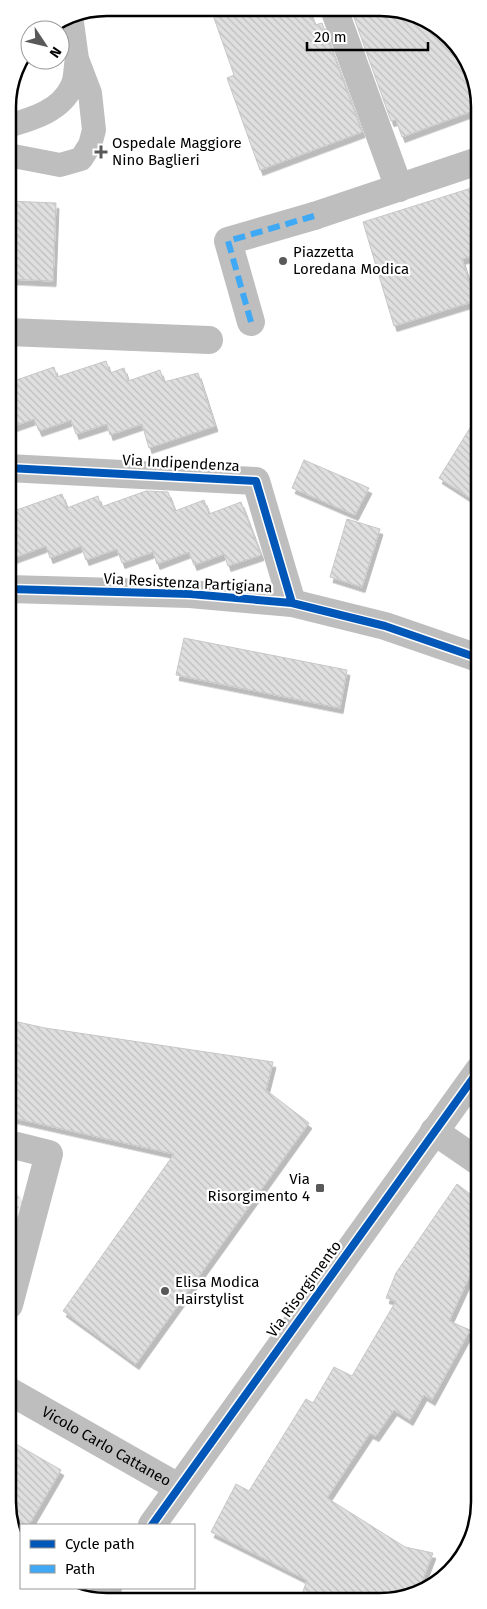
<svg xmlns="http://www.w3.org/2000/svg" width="487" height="1609" viewBox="0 0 487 1609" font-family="'Fira Sans',sans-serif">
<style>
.park{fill:url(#park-dots)}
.building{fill:url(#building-back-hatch);stroke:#c7c7c7;filter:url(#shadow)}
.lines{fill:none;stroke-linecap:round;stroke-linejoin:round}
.service{stroke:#bebebe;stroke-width:24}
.pedestrian{stroke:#bebebe;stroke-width:28}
.minor{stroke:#bebebe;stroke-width:28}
.tertiary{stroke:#bebebe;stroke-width:28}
.quiet{stroke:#3fa9f5;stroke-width:6;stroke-dasharray:12 6;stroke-linecap:butt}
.cycleway-casing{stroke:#fff;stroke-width:11}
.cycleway{stroke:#0057b8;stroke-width:8}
.poi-dot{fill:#595959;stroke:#fff;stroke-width:2}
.labels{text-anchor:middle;stroke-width:4.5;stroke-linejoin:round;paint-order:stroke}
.poi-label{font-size:15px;fill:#000;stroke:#fff;text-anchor:start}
.street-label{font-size:15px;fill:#000;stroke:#fff}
.rim{fill:none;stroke:#000;stroke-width:2.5}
</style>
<defs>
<pattern id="park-dots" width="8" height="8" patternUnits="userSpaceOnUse" patternTransform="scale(1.25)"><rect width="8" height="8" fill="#ececec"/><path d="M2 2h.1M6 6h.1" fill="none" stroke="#c9c9c9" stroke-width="1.8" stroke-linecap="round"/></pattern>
<pattern id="building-back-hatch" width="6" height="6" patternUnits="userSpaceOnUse" patternTransform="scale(1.25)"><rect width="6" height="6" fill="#dfdfdf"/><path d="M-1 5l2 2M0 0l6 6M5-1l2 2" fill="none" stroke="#bebebe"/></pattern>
<filter id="shadow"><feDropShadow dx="3" dy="5.5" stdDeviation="0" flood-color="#0004"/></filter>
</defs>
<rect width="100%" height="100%" fill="#fff"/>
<path class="park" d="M9,1181L24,1203L9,1257Z"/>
<path class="building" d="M232,8L309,9L315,25L322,23L362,132L260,170L227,78L234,75L213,15Z
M360,9H400L451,37L478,88V109L402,137L396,120L391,121L352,12Z
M478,186V254L462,259L475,301L394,326L363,222Z
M8,201L56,203L53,281L8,279Z
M106,361L110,373L124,368L128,381L160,370L164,382L198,373L215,426L149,448L142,424L110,435L107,424L76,434L71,420L39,431L34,419L8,428V383L54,367L57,377Z
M478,415V503L439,478Z
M304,460L369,488L355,515L292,488Z
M146,491L168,492L175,511L204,500L209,514L241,502L261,555L228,566L224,554L194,565L189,552L157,564L153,552L122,563L117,549L86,560L81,546L50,558L46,546L8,560V513L62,494L67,508L98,496L101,507Z
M347,519L380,529L362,587L330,577Z
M184,638L347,670L340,708L176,675Z
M9,1020L45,1028L273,1062L266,1090L309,1123L136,1364L63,1311L174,1154L9,1117Z
M457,1184L479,1201V1256L449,1321L470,1330L432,1400L424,1395L410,1420L394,1410L376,1436L370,1433L327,1498L405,1547L433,1553L420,1587L399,1600H300L307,1580L211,1532L236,1484L249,1491L306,1399L313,1403L334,1367L352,1376L396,1301L386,1298L396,1273Z
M9,1440L61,1470L29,1525H21L20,1541L9,1521Z"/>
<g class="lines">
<path class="service" d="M8,126C32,119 61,111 72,86C76,79 75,67 77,59
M8,155L60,165L81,159L90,145L94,130L90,93L77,59L71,15"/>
<path class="pedestrian" d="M251,322L228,241L314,216"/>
<g class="minor">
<path d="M334,9L399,188"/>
<path d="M314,216L478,161"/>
<path d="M8,332L209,340"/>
<path d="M8,468L256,481L292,603"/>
<path d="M434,1131L479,1162"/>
<path d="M9,1144L49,1154L9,1305"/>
<path id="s1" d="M9,1391L178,1487"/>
</g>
<path class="tertiary" d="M8,589L190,594L292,603L385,626L478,658
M152,1525L479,1070
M100,1600L108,1588"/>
<path class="quiet" d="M251,322L228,241L314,216"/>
<defs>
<path id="cycleway" d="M8,468L256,481L292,603
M8,589L190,594L292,603L385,626L478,658
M152,1525L479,1070"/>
</defs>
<use href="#cycleway" class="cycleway-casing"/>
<use href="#cycleway" class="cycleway"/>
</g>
<g class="poi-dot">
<path d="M98.5 144.5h5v5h5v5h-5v5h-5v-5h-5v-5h5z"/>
<circle cx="283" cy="261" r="5"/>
<rect x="315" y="1183" width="10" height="10" rx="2.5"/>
<circle cx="165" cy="1291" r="5"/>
</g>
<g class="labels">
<g class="poi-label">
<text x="112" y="148">Ospedale Maggiore<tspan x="112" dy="17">Nino Baglieri</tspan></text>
<text x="293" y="257">Piazzetta<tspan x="293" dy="17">Loredana Modica</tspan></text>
<text x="310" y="1184" text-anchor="end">Via<tspan x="310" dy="17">Risorgimento 4</tspan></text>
<text x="175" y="1287">Elisa Modica<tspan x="175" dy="17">Hairstylist</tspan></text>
</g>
<g class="street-label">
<text transform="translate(181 463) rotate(3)" y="5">Via Indipendenza</text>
<text transform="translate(188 583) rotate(3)" y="5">Via Resistenza Partigiana</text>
<text transform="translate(304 1289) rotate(-54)" y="5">Via Risorgimento</text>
<text dy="5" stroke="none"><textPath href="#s1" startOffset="112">Vicolo Carlo Cattaneo</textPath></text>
</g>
</g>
<path d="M0 0H487V1609H0ZM107 16H380A91 91 0 0 1 471 107V1502A91 91 0 0 1 380 1593H107A91 91 0 0 1 16 1502V107A91 91 0 0 1 107 16Z" fill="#fff" fill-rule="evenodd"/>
<path class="rim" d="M107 16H380A91 91 0 0 1 471 107V1502A91 91 0 0 1 380 1593H107A91 91 0 0 1 16 1502V107A91 91 0 0 1 107 16Z"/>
<rect x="20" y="1524" width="175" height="65" fill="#ffffff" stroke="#999999"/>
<rect x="30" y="1540" width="25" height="8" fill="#0057b8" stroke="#999999"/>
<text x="65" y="1549" font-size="15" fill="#000000">Cycle path</text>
<rect x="30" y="1565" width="25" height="8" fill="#3fa9f5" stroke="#999999"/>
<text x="65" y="1574" font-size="15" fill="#000000">Path</text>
<g transform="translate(45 45) rotate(125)"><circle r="24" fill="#ffffff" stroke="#999999"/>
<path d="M0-4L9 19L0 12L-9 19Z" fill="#595959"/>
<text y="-8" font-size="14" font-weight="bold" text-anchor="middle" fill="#000000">N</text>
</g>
<path d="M307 42v8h121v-8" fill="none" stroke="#000000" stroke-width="2.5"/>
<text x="314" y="42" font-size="15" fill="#000000" stroke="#ffffff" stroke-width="4" paint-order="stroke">20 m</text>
</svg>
